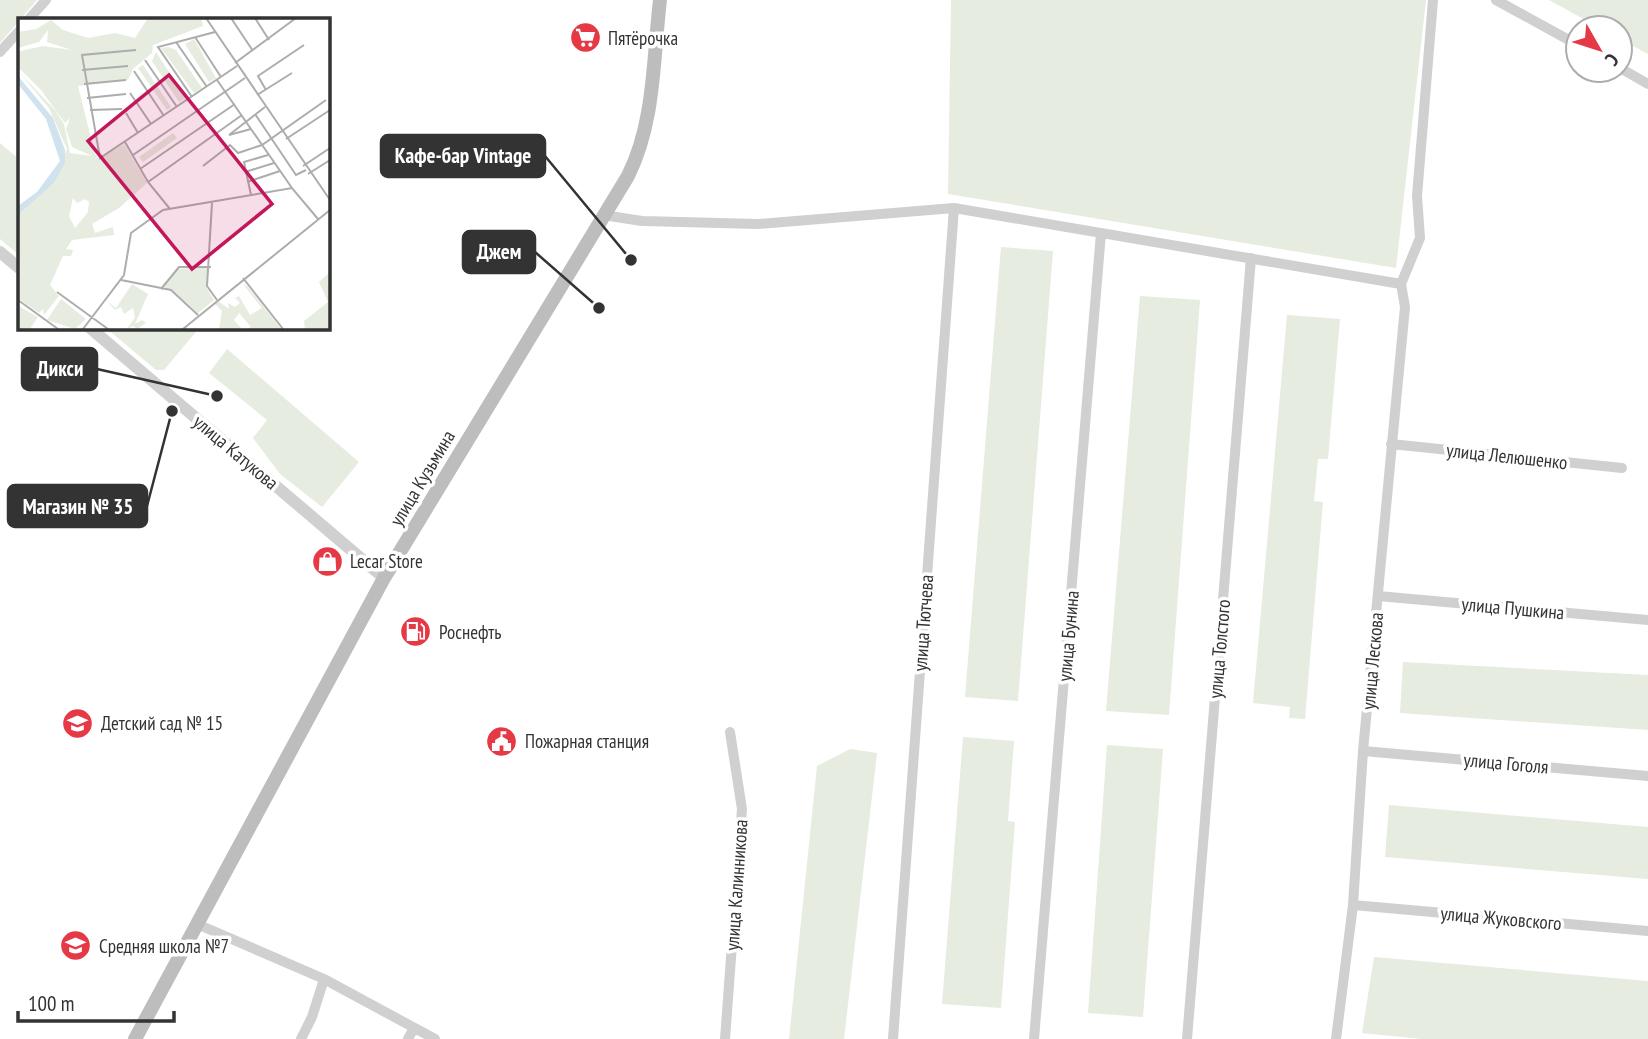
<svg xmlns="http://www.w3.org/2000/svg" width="1648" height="1039" viewBox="0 0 1648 1039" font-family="'PT Sans Narrow',sans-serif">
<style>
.green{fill:#e6ecdf}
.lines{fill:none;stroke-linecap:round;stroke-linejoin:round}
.minor{stroke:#d0d0d0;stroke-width:10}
.tertiary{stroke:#d0d0d0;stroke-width:12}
.secondary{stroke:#bdbdbd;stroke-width:14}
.labels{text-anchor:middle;stroke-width:7;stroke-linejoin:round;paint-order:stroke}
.poi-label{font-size:19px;fill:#333;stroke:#fff;text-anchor:start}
.street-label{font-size:19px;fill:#333;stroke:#fff}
.inset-road{fill:none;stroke:#adadad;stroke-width:2}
.view{fill:#c2185b;fill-opacity:0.15;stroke:#c2185b;stroke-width:3.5}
.inset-edge{fill:none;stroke:#333;stroke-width:3.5}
.leader{fill:none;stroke:#333;stroke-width:2.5}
.callout-dot{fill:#333;stroke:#fff;stroke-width:2.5}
.callout{fill:#333;stroke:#333;stroke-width:2.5}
.callout-label{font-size:21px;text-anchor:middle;font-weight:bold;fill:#fff}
</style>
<rect width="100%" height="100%" fill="#fff"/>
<path class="green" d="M0,0H37L0,43Z
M951,0H1426L1396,268L948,194Z
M1549,0H1648V54L1620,39V28H1600Z
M0,143L19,159V255L0,239Z
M1001,247L1053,251L1018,701L965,697Z
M1140,296L1200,300L1169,715L1106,711Z
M1287,315L1340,319L1328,459H1318L1314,501L1323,502L1305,719L1289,718L1290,707L1253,703Z
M105,327H200L164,370H156Z
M227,349L359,462L322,507L280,474L253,438L267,420L209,373Z
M1403,662L1648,675V730L1400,713Z
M963,737L1014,741L1008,821L1015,822L1001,1008L942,1004Z
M1107,745L1163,749L1143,1017L1088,1013Z
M850,749L877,753L844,1039H789L817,766Z
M1389,805L1648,827V879L1385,857Z
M1374,957L1648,981V1039H1422L1362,1033Z"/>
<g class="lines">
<path class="minor" d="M1496,0L1578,45
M29,19L46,0
M0,52L19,31
M1620,68L1648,84
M603,215L642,221L758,224L954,208L1401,284
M1401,284L1420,238L1417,196L1433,0
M1391,444L1622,468
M1378,596L1648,620
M1363,751L1648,776
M1353,905L1648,931
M197,924L324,979L435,1039
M301,1039L312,1017L324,979
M408,1039L414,1028
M725,1039L742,809L730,732
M893,1039L954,208
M1034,1039L1101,233
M1187,1039L1251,258
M1336,1039L1353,905L1363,751L1405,307L1401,284"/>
<path class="tertiary" d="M0,252L19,268
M89,327L384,578"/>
<path class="secondary" d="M135,1039L384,578L628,176C655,122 653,59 660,0"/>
</g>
<defs>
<symbol id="supermarket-disc" viewBox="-11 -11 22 22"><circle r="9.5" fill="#e63946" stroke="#fff"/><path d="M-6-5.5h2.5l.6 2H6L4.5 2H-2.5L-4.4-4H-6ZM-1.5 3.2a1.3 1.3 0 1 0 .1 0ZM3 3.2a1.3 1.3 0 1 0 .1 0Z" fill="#fff"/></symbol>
<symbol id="shop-disc" viewBox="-11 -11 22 22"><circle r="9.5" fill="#e63946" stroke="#fff"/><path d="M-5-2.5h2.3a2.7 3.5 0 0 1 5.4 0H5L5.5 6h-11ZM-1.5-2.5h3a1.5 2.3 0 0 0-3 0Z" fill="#fff"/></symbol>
<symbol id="fuel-disc" viewBox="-11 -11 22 22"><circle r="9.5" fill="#e63946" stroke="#fff"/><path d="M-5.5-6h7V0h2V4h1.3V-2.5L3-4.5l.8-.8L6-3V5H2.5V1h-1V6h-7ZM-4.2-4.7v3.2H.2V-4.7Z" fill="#fff"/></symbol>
<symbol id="school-disc" viewBox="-11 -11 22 22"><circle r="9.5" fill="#e63946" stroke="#fff"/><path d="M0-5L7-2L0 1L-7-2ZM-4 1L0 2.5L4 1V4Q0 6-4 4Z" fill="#fff"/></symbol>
<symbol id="civic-disc" viewBox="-11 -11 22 22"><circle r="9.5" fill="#e63946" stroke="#fff"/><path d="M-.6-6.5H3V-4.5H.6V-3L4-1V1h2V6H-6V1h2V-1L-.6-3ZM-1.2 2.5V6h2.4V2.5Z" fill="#fff"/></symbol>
</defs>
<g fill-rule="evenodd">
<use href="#supermarket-disc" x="568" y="20" width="35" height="35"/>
<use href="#shop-disc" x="310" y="544" width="35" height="35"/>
<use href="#fuel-disc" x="398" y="614" width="35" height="35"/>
<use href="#school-disc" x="60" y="706" width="35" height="35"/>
<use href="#civic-disc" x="484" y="724" width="35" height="35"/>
<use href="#school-disc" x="58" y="928" width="35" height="35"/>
</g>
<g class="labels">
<g class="poi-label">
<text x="608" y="45">Пятёрочка</text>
<text x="350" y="568">Lecar Store</text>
<text x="439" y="639">Роснефть</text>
<text x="101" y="730">Детский сад № 15</text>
<text x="525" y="748">Пожарная станция</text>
<text x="99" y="953">Средняя школа №7</text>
</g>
<g class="street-label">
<text transform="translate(236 452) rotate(40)" y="7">улица Катукова</text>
<text transform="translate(1507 456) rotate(6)" y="7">улица Лелюшенко</text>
<text transform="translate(422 478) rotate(-59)" y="7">улица Кузьмина</text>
<text transform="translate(1513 608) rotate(5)" y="7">улица Пушкина</text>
<text transform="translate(923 623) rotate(-86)" y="7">улица Тютчева</text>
<text transform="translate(1068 636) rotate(-85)" y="7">улица Бунина</text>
<text transform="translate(1219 649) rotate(-85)" y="7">улица Толстого</text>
<text transform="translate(1372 661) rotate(-85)" y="7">улица Лескова</text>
<text transform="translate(1506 763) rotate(5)" y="7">улица Гоголя</text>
<text transform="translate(736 885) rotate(-86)" y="7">улица Калинникова</text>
<text transform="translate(1501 918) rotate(5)" y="7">улица Жуковского</text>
</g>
</g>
<g transform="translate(18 18)">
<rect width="312" height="312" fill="#fff"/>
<path d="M130,0H183L185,8L135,27L134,35L115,51L110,62L60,68L77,136L82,141L106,126L129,165L101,190L74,206L77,215L95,209L96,217L54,222L48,231L55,232L53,238H45L32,267L41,278L26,297L25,291L21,295L0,280V197L36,165L49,131L31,90L0,53L37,92L46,106L52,135L74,138L54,129L48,111L52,100L47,105L23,72L0,49L2,33L25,28L54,32L29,24L30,12L21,24L0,30V14L18,11L33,2L45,12L70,20L97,15L117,20ZM55,180L59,185L67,181L71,184L70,194L57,210L51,198ZM176,21L198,60L191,64L167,26ZM150,29L158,32L184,70L176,75L143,30ZM138,34L168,80L161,84L134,43ZM125,47L153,89L149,92L120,50ZM155,115L159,120L125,144L121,139ZM192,249L188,269L196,282L180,295L157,274L144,270L158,251ZM311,255V311H287L286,303L310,284L301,264ZM114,266L130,276L117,306L124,302L128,305L119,311L115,308L109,311L117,299L115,290L106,296L103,289L97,292L89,283L98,290ZM225,266L229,268L263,311H229L233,309L221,295L216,302L224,311H201L204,293L197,286L200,283L211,291L210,285L217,289L222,285L217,280L221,278L232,297L244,290ZM43,281L68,301L57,311L29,302ZM2,289L20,299L12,311H0Z" fill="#e6ecdf" fill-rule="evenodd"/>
<path d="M0,58L35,100L47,132V144L36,165L0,197V188L19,174L42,143L28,101L0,66Z" fill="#cfe2ee"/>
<path class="inset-road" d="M188,0L312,182M213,0L235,33M237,0L251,22M177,19L203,59M158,24L189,69M118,32L64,37L82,140L219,48M127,42L159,89M217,45L278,0M64,52L110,48M116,53L146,98M199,62L274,170M66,66L108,62M248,72L240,58L286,27M112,75L133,106M239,77L274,55M174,79L140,29L197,14M69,80L108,76M72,92L104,91M108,95L120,115M237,96L278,157L288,152M211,117L247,89M211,117L233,111M268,121L312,92M107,124L130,164L152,191M115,137L227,60M185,148L212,127L220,135L244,127L308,82M285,148L312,130M122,151L217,86M227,154L256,145M290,156L312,142M130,164L224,97M229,164L262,153M233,177L226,144L250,137M194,185L189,268L199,282M225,260L265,311M103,262L153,272L180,297M143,271L161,249H193M39,274L90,311M0,282L40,311M65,311L106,257L113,215L145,192L274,170L300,201M165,311L312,192"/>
<path class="view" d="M151,57L254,186L174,251L70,123Z"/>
<rect width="312" height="312" class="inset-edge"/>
</g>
<path class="leader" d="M631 260L545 156M599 308L535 252M217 396L97 369M172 411L147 506"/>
<g class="callout-dot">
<circle cx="631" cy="260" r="7"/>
<circle cx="599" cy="308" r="7"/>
<circle cx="217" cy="396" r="7"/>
<circle cx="172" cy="411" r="7"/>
</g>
<g class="callout">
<rect x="381" y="135" width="164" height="42" rx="7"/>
<rect x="463" y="231" width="72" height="42" rx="7"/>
<rect x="22" y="348" width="75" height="42" rx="7"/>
<rect x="8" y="485" width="139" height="42" rx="7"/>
</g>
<g class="callout-label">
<text x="463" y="163">Кафе-бар Vintage</text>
<text x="499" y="259">Джем</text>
<text x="60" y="376">Дикси</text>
<text x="78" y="514">Магазин № 35</text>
</g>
<g transform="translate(1599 49) rotate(129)"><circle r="33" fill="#ffffff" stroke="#adadad" stroke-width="2"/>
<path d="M0-5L12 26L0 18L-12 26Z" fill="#e63946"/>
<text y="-10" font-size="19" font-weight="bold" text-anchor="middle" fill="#333333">С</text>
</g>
<path d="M18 1011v10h156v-10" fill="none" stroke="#333333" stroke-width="3.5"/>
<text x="28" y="1011" font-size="21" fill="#333333" stroke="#ffffff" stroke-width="5" paint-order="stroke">100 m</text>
</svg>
